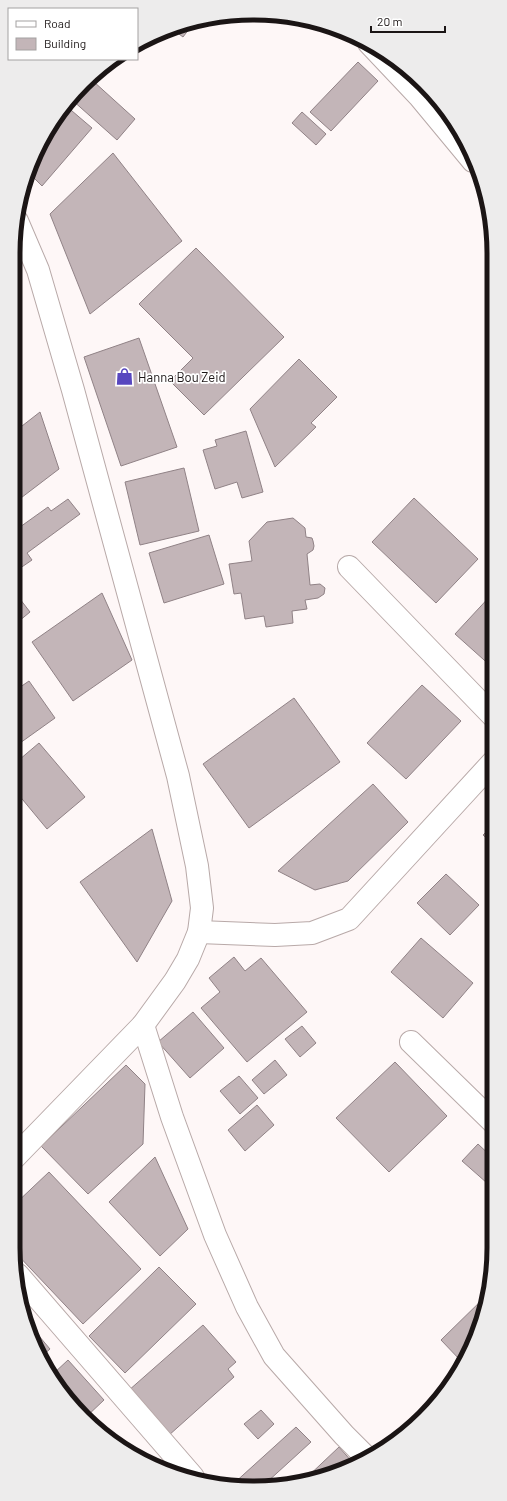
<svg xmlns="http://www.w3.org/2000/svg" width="507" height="1501" viewBox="0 0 507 1501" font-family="Barlow,sans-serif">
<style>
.building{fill:#c3b5b8;stroke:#908286}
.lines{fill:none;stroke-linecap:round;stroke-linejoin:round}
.minor-casing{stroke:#b8a9a8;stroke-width:24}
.major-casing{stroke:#b8a9a8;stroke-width:24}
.minor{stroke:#fff;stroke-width:22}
.major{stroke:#fff;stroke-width:22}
.labels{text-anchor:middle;stroke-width:3.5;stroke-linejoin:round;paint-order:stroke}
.poi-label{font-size:13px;fill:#1b1515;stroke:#fff;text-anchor:start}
.rim{fill:none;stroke:#1b1515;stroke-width:5}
</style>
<rect width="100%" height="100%" fill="#fef7f7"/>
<path class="building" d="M192,25L183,37L175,31Z
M358,62L378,81L331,131L310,112Z
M93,81L135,119L117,140L71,99Z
M65,105L92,128L42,186L30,174Z
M302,112L326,134L316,145L292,123Z
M113,153L182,241L90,314L50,214Z
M196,248L284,337L204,415L170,381L193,358L139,304Z
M139,338L177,447L121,466L84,357Z
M299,359L337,397L311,423L316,427L275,467L250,409Z
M40,412L59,469L13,504V433Z
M246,431L263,492L242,498L237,482L215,489L203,450L217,446L215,440Z
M184,468L199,531L140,545L125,482Z
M414,498L478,559L436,603L372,542Z
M68,499L80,514L27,553L32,560L13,573V532L48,507L51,511Z
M293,518L305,528L306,537L312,538L313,541L314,546L313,550L307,554L310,585L320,584L325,588L324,594L318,598L305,600L307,609L292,611L293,623L266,627L264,616L245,619L241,593L234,594L229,564L252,561L249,541L267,522Z
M209,535L224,584L164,603L149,553Z
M13,590L30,612L13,626Z
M102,593L132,660L73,701L32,642Z
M493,593V668L455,634Z
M29,681L55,718L13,748V692Z
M422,685L461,721L406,779L367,743Z
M294,698L340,762L249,828L203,764Z
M39,743L85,797L47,829L13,788V765Z
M373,784L408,822L348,881L315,890L278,871Z
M493,825V844L483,835Z
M152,829L172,901L137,962L80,882Z
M446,874L479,905L450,935L417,903Z
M421,938L473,983L443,1018L391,972Z
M234,957L245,971L261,958L307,1012L247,1062L201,1008L220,992L209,978Z
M193,1012L224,1048L190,1078L158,1042Z
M302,1026L316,1043L300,1057L285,1039Z
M275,1060L287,1075L264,1094L252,1080Z
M395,1062L447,1116L389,1172L336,1118Z
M126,1065L145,1084L143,1144L88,1194L41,1146Z
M239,1076L258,1098L240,1114L220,1091Z
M257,1105L274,1125L245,1151L228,1130Z
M478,1144L494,1159V1176L487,1183L462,1161Z
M155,1157L188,1229L160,1256L109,1202Z
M49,1172L141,1269L83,1324L14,1251L13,1206Z
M159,1267L196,1304L125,1373L89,1336Z
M488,1294L486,1310L462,1362L441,1340Z
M28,1323L50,1349L42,1356L31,1339Z
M203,1325L236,1362L228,1369L234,1377L168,1436L128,1391Z
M68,1360L104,1400L86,1417L73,1406L53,1374Z
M261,1410L274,1424L258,1439L244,1424Z
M296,1427L311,1442L266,1483L232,1485Z
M339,1447L353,1463L316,1480L303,1481Z
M173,1460L188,1475L164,1468Z"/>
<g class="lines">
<defs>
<path id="minor" d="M369,43L420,97L473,161
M349,567L493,716
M199,932L275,935L312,933L349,919L493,762
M143,1025L172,1117L215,1235L247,1307L274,1356L344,1435L366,1457
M411,1042L494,1123
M18,1275L193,1477"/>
<path id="major" d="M13,1159L143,1025L175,981L188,959L199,932L202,908L197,866L178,776L73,390L38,270L17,221"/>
</defs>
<use href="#minor" class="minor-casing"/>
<use href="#major" class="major-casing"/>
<use href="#minor" class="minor"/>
<use href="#major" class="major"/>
</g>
<defs>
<symbol id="shop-bare" viewBox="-9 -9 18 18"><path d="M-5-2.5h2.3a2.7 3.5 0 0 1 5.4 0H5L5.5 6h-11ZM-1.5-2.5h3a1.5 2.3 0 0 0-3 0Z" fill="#5847bf" stroke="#fff" stroke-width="2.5" paint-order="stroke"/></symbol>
</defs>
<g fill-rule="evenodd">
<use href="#shop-bare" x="112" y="364" width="25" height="25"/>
</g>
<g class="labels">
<g class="poi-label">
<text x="138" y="382">Hanna Bou Zeid</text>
</g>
</g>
<path d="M0 0H507V1501H0ZM253 20H254A233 233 0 0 1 487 253V1248A233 233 0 0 1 254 1481H253A233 233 0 0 1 20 1248V253A233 233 0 0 1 253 20Z" fill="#edecec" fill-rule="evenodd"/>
<path class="rim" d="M253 20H254A233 233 0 0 1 487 253V1248A233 233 0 0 1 254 1481H253A233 233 0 0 1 20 1248V253A233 233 0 0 1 253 20Z"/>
<rect x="8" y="8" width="130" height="52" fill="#ffffff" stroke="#a4a1a1"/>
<rect x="16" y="21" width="20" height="6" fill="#ffffff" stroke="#a4a1a1"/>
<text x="44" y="28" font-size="12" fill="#1b1515">Road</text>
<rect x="16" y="38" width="20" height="12" fill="#c3b5b8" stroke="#a4a1a1"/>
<text x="44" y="48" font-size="12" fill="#1b1515">Building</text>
<path d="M371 26v6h74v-6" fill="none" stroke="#1b1515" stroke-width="2"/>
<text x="377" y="26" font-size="12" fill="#1b1515" stroke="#ffffff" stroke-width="3" paint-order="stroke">20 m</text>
</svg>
